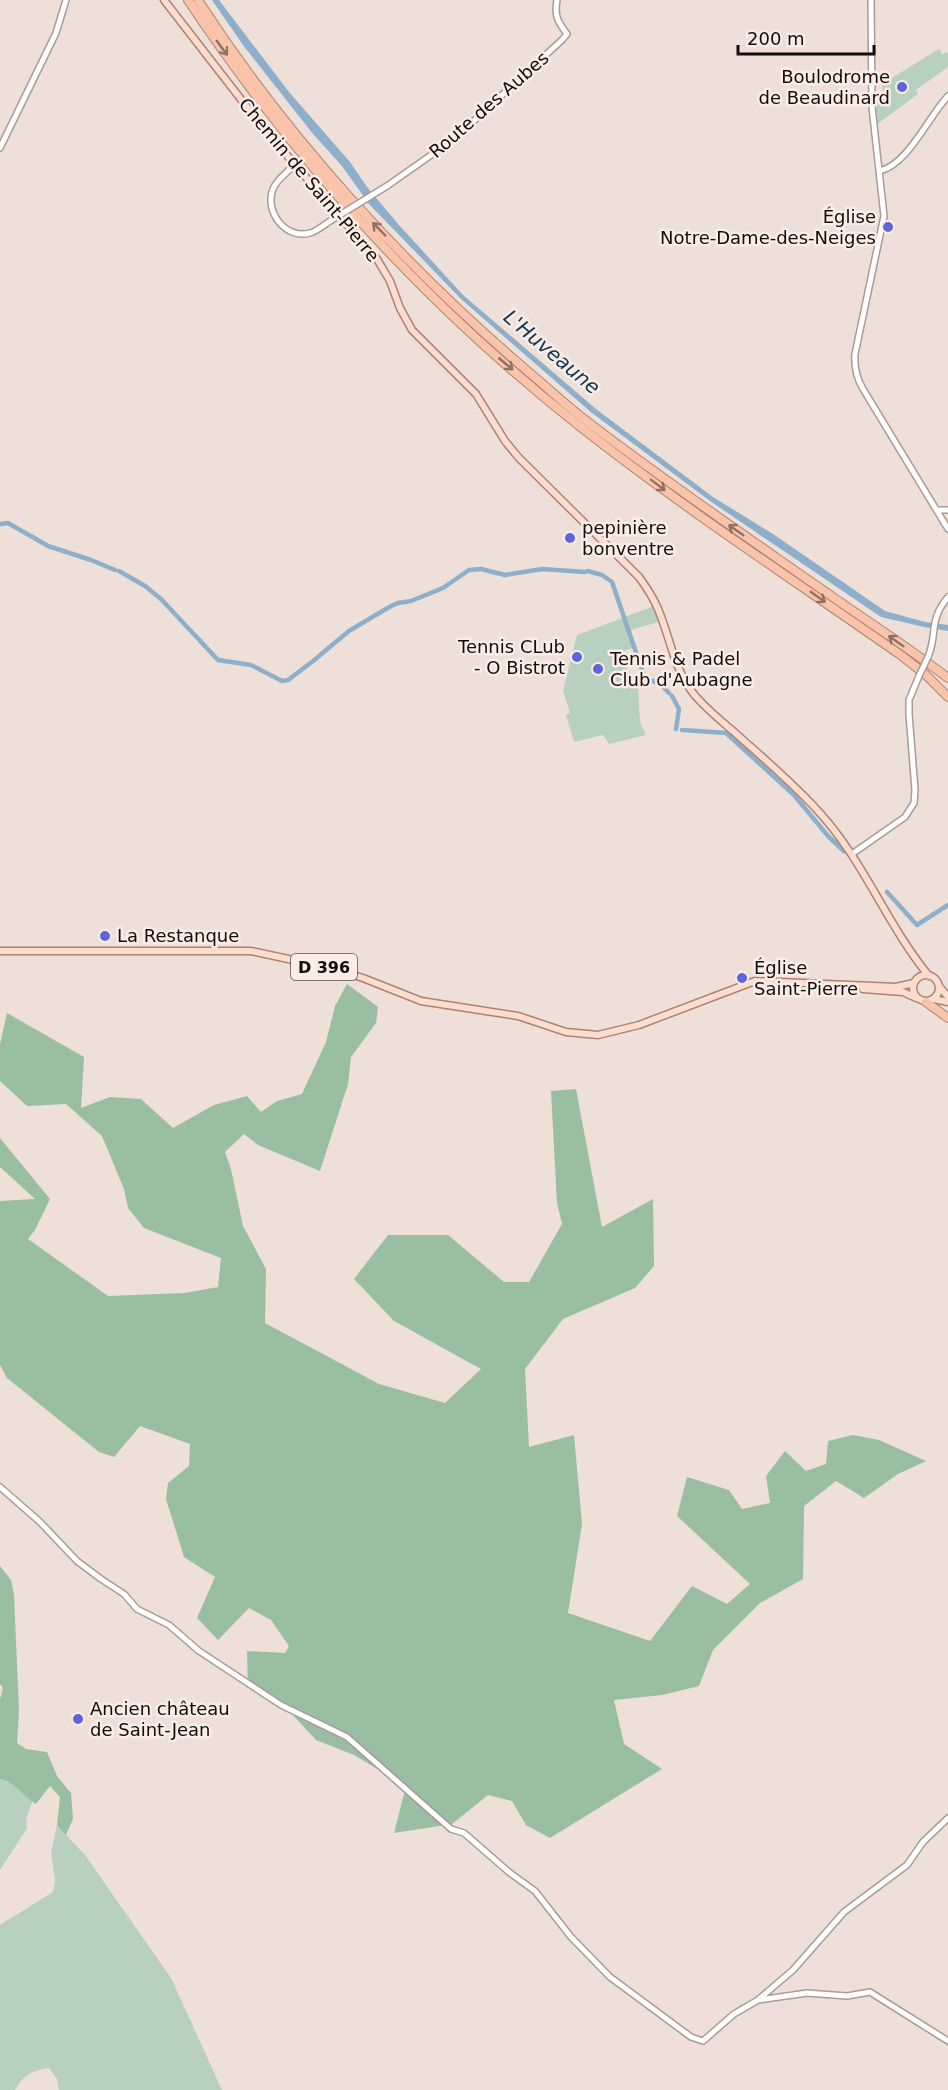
<svg xmlns="http://www.w3.org/2000/svg" width="948" height="2090" viewBox="0 0 948 2090" font-family="'DejaVu Sans',sans-serif">
<style>
.green{fill:#b8d1be}
.forest{fill:#99bea2}
.water{fill:#8eafcc}
.lines{fill:none;stroke-linecap:round;stroke-linejoin:round}
.canal{stroke:#8eafcc;stroke-width:4.5}
.minor-casing{stroke:#a99b96;stroke-width:8}
.major-casing{stroke:#a98473;stroke-width:9}
.highway-casing{stroke:#a98473;stroke-width:10}
.minor{stroke:#fff;stroke-width:5}
.major{stroke:#fcdccd;stroke-width:6}
.highway{stroke:#fac4ab;stroke-width:8}
.minor-bridge-casing{stroke:#a99b96;stroke-width:8;stroke-linecap:butt}
.minor-bridge{stroke:#fff;stroke-width:5}
.oneway{stroke:#927263}
.poi-dot{fill:#5e64dc;stroke:#fbece6;stroke-width:2}
.labels{text-anchor:middle;stroke-width:5;stroke-linejoin:round;paint-order:stroke}
.shield{fill:#fbece6;stroke:#58504d;stroke-width:1.5}
.shield-label{font-size:16px;font-weight:bold;fill:#120d0c}
.poi-label{font-size:18px;fill:#120d0c;stroke:#fbece6;text-anchor:start}
.street-label{font-size:18px;fill:#120d0c;stroke:#fbece6}
.water-label{font-size:20px;font-style:italic;fill:#0d3653;stroke:#fbece6}
</style>
<rect width="100%" height="100%" fill="#eedfd9"/>
<path class="green" d="M939,49L942,54L948,52V67L916,90L918,94L876,125L875,102L884,97L882,84Z
M654,606L658,622L631,630L635,647L622,652L633,688L638,687L640,722L646,735L609,744L603,735L574,742L566,715L570,713L563,691L577,635Z
M0,1779C14,1782 23,1792 32,1802L26,1820L27,1828L0,1870Z
M57,1825L85,1855L171,1978L222,2090H59L57,2079L49,2068C32,2071 24,2074 15,2090H0V1925L53,1892L55,1880L51,1853Z"/>
<path class="forest" d="M347,984L378,1007L376,1023L351,1057L348,1084L320,1171L258,1145L244,1134L225,1152L231,1169L243,1226L266,1269L265,1323L379,1384L445,1403L481,1369L394,1321L354,1279L388,1235H448L504,1282H529L562,1224L557,1203L551,1091L576,1089L602,1227L653,1199L654,1266L635,1288L563,1319L525,1369L529,1447L574,1435L582,1524L568,1613L650,1641L692,1586L727,1604L750,1584L677,1516L687,1477L729,1490L742,1509L770,1503L766,1476L785,1451L806,1471L826,1464L828,1441L853,1435L879,1440L926,1461L898,1474L864,1498L836,1481L804,1506L803,1579L760,1603L713,1650L699,1686L662,1695L614,1700L624,1744L662,1769L550,1838L526,1825L512,1801L488,1795L452,1824L394,1833L406,1786L354,1755L316,1740L289,1711L248,1687L247,1651L285,1653L289,1646L271,1620L249,1608L218,1640L197,1618L215,1577L184,1557L166,1499L168,1483L189,1466L190,1444L140,1426L114,1457L99,1452L7,1378L0,1365V1201L35,1199L0,1167V1138L50,1199L35,1230L28,1239L108,1296L185,1293L218,1287L221,1258L144,1228L128,1208L124,1189L102,1136L66,1104L27,1106L0,1081V1044L7,1013L84,1057L81,1108L110,1097L141,1099L173,1128L214,1105L247,1096L261,1112L277,1101L302,1094L326,1042L335,1006Z
M0,1566L11,1580L14,1595L19,1711L17,1743L26,1749L47,1752L57,1776L71,1793L73,1819L66,1835L57,1825L60,1797L50,1786L36,1804C23,1797 16,1782 0,1779V1699L3,1688L0,1684Z"/>
<path class="water" d="M212,0H219L289,92L350,162L367,187L399,225L463,295L596,409L713,497L773,534L885,611L925,622L948,625V631L924,627L881,617L710,501L592,413L461,299L369,204L342,166L313,134L243,45Z"/>
<g class="lines">
<path class="canal" d="M1,524L8,523L48,546L91,560L115,570
M119,571L145,586L161,599L218,660L251,665L282,681L288,680L317,658
M588,571L602,575L612,582L644,676L646,679L659,683L669,693
M319,656L349,631L391,606L398,603L411,601L443,588L469,570L481,569L505,575L542,569L585,572
M672,696L679,709L676,729
M682,730L726,733L794,795L828,836L844,851
M887,892L917,925L948,905"/>
<defs>
<path id="minor" d="M871,0L872,107L884,216L855,354C854,367 856,377 863,389L948,529
M0,148L56,33L66,0
M294,165C287,173 277,179 273,189C264,212 286,240 310,233C317,231 324,225 330,221
M879,171C907,166 929,116 948,96
M387,186L454,139L562,40L567,34C558,22 554,16 557,0
M937,510H948
M928,657C938,633 928,621 948,597
M852,854L905,817L914,803L915,790L909,714V700L919,676
M0,1487L40,1522L77,1561L101,1579L124,1594L137,1609L169,1625L199,1651L281,1705L347,1737L451,1829L464,1833L510,1873L535,1891L571,1937L610,1977L691,2037L703,2041L734,2014L758,2000L807,1993L847,1996L870,1992L948,2041
M759,1999L793,1970L844,1912L907,1865L923,1842L948,1818"/>
<path id="major" d="M164,0L264,129L377,259L390,281L400,308L412,330L476,394L505,441L519,458L639,577C647,588 653,597 658,609C670,637 674,669 693,693C704,707 719,719 733,731C762,757 793,783 819,812C864,861 887,925 929,976
M0,951H251L330,968L363,978L421,1001L518,1016L566,1032L598,1035L639,1025L755,981L896,987L914,983
M913 988a13 13 0 1 1 26 0a13 13 0 1 1-26 0Z
M939,986L948,997
M863,989L903,992L916,998
M934,999L948,1002"/>
<path id="highway" d="M188,0C296,162 429,308 582,428C685,509 795,581 902,656L926,675L948,697
M198,0C287,138 406,268 531,374C550,390 569,408 589,423C666,482 747,537 827,593C867,621 909,648 948,678
M926,1002L948,1018"/>
</defs>
<use href="#minor" class="minor-casing"/>
<use href="#major" class="major-casing"/>
<use href="#highway" class="highway-casing"/>
<use href="#minor" class="minor"/>
<use href="#major" class="major"/>
<use href="#highway" class="highway"/>
<defs>
<path id="minor-bridge" d="M330,221L387,186
M919,676L928,657"/>
</defs>
<use href="#minor-bridge" class="minor-bridge-casing"/>
<use href="#minor-bridge" class="minor-bridge"/>
</g>
<defs><path id="oneway-shaft" d="M-6 0H5M1.5-3L5.5 0L1.5 3" fill="none" stroke-width="1.6" stroke-linecap="round" stroke-linejoin="round" transform="scale(1.5)"/></defs>
<g class="oneway">
<use href="#oneway-shaft" transform="translate(222 48) rotate(54)"/>
<use href="#oneway-shaft" transform="translate(379 229) rotate(-134)"/>
<use href="#oneway-shaft" transform="translate(506 364) rotate(40)"/>
<use href="#oneway-shaft" transform="translate(658 485) rotate(37)"/>
<use href="#oneway-shaft" transform="translate(736 530) rotate(-145)"/>
<use href="#oneway-shaft" transform="translate(818 597) rotate(35)"/>
<use href="#oneway-shaft" transform="translate(896 641) rotate(-145)"/>
</g>
<g class="poi-dot">
<circle cx="902" cy="87" r="6"/>
<circle cx="888" cy="227" r="6"/>
<circle cx="570" cy="538" r="6"/>
<circle cx="577" cy="657" r="6"/>
<circle cx="598" cy="669" r="6"/>
<circle cx="105" cy="936" r="6"/>
<circle cx="742" cy="978" r="6"/>
<circle cx="78" cy="1719" r="6"/>
</g>
<g class="labels">
<rect class="shield" x="291" y="954" width="66" height="26" rx="4.5"/>
<g class="shield-label">
<text x="324" y="973">D 396</text>
</g>
<g class="poi-label">
<text x="890" y="83" text-anchor="end">Boulodrome<tspan x="890" dy="21">de Beaudinard</tspan></text>
<text x="876" y="223" text-anchor="end">Église<tspan x="876" dy="21">Notre-Dame-des-Neiges</tspan></text>
<text x="582" y="534">pepinière<tspan x="582" dy="21">bonventre</tspan></text>
<text x="565" y="653" text-anchor="end">Tennis CLub<tspan x="565" dy="21">- O Bistrot</tspan></text>
<text x="610" y="665">Tennis &amp; Padel<tspan x="610" dy="21">Club d'Aubagne</tspan></text>
<text x="117" y="942">La Restanque</text>
<text x="754" y="974">Église<tspan x="754" dy="21">Saint-Pierre</tspan></text>
<text x="90" y="1715">Ancien château<tspan x="90" dy="21">de Saint-Jean</tspan></text>
</g>
<g class="street-label">
<text transform="translate(489 105) rotate(-41)" y="6">Route des Aubes</text>
<text transform="translate(309 180) rotate(50)" y="6">Chemin de Saint-Pierre</text>
</g>
<g class="water-label">
<text transform="translate(552 352) rotate(40)" y="7">L'Huveaune</text>
</g>
</g>
<path d="M738 45v9h136v-9" fill="none" stroke="#120d0c" stroke-width="3"/>
<text x="747" y="45" font-size="18" fill="#120d0c" stroke="#fbece6" stroke-width="4.5" paint-order="stroke">200 m</text>
</svg>
